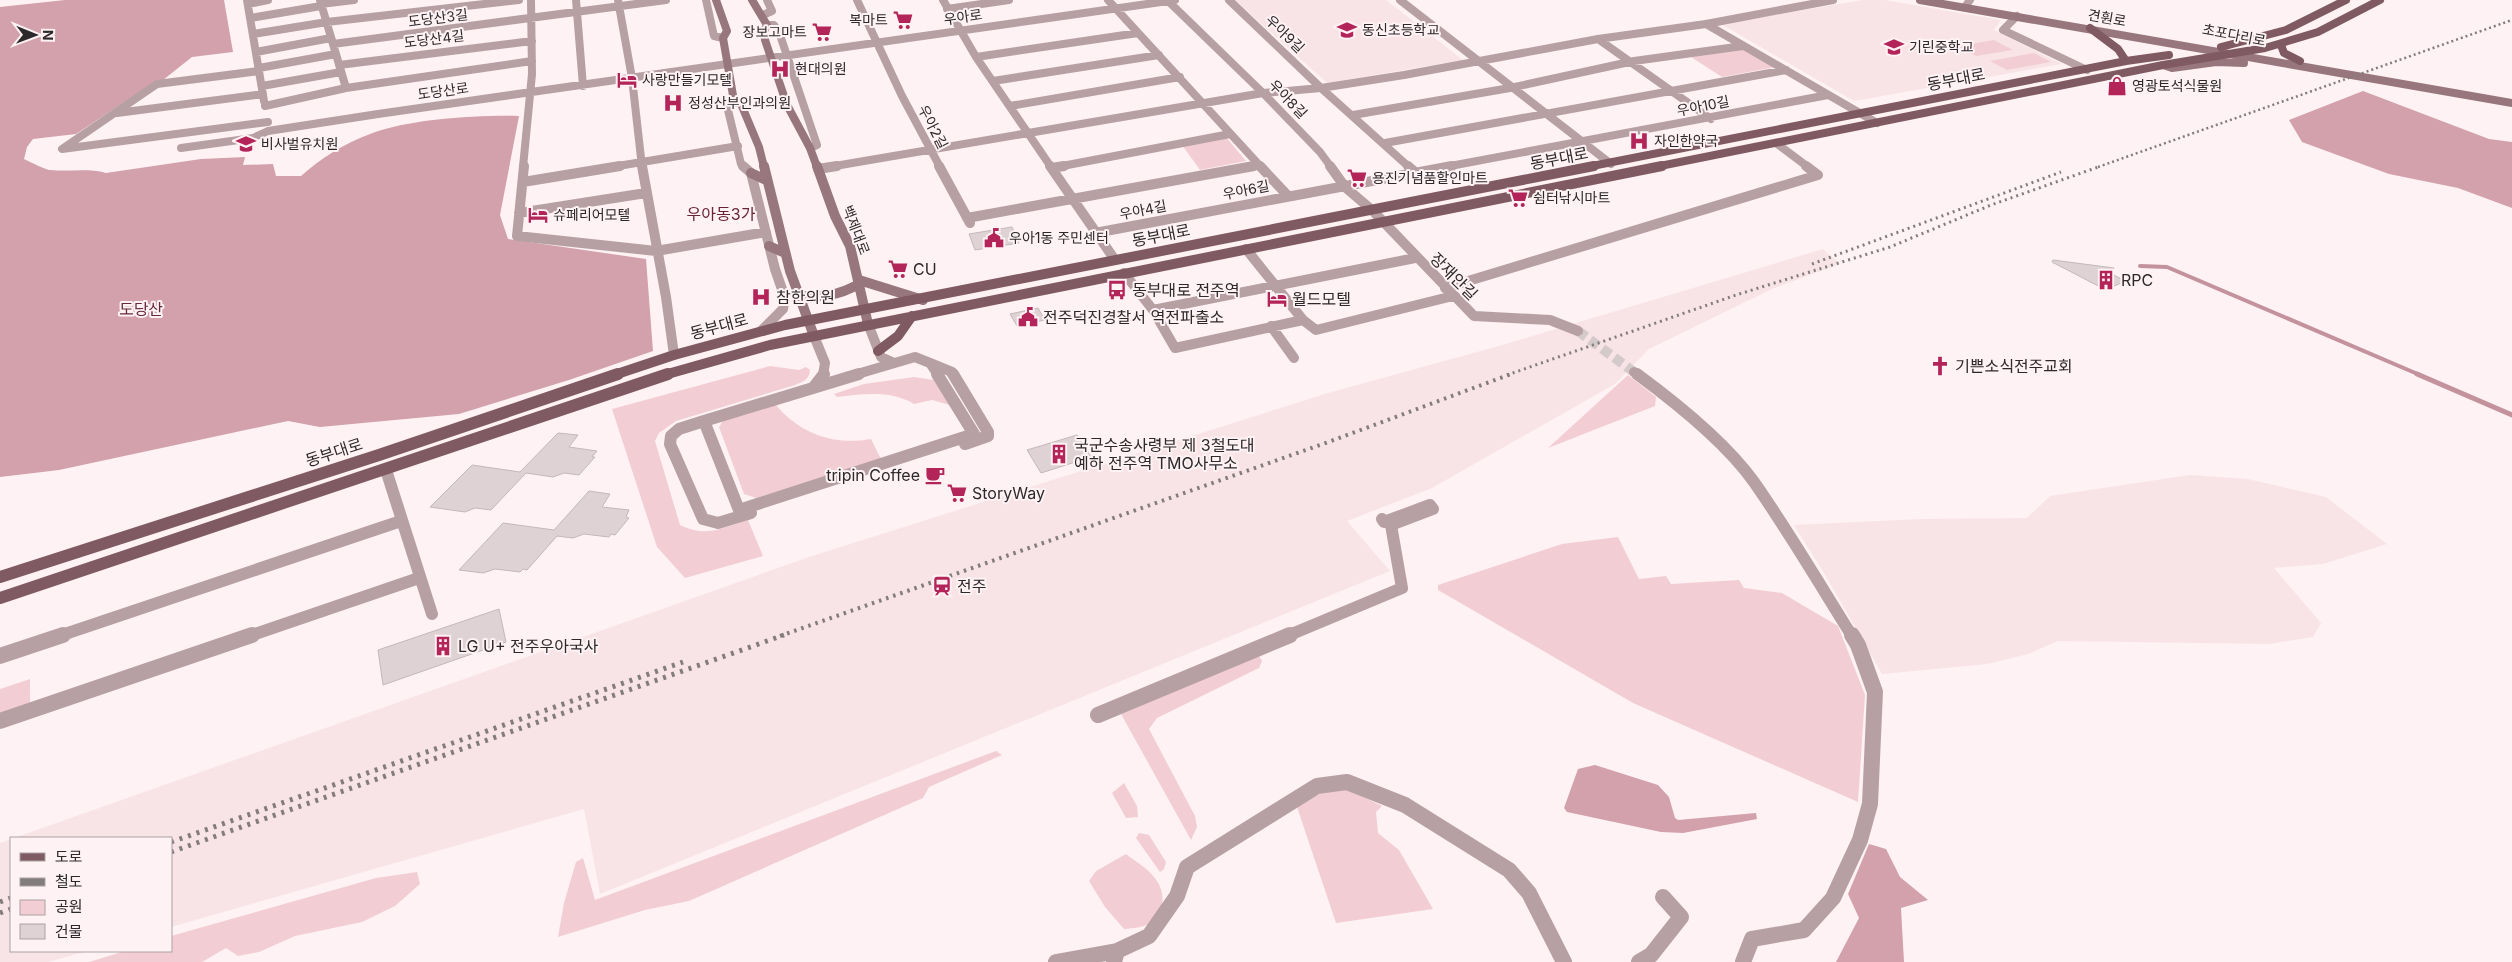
<svg xmlns="http://www.w3.org/2000/svg" width="2512" height="962" viewBox="0 0 2512 962" font-family="Inter,'Noto Sans KR',sans-serif">
<style>
.built{fill:#f8e4e7}
.green{fill:#f2ced4}
.forest{fill:#d3a1ab}
.lines{fill:none;stroke-linecap:round;stroke-linejoin:round}
.stream-far1{stroke:#c3929c;stroke-width:4}
.stream{stroke:#c3929c;stroke-width:5}
.building{fill:#ded2d4;stroke:#c3b8ba}
.street-tunnel{stroke:#d4cacc;stroke-width:10;stroke-dasharray:10 5;stroke-linecap:butt}
.street-far3{stroke:#b7a0a4;stroke-width:8}
.street-far2{stroke:#b7a0a4;stroke-width:10}
.street-far1{stroke:#b7a0a4;stroke-width:12}
.street{stroke:#b7a0a4;stroke-width:16}
.secondary-far1{stroke:#97777d;stroke-width:8}
.secondary{stroke:#97777d;stroke-width:10}
.primary-far2{stroke:#805a62;stroke-width:8}
.primary-far1{stroke:#805a62;stroke-width:10}
.primary{stroke:#805a62;stroke-width:12}
.rail-far3{stroke:#837c7d;stroke-width:2.5;stroke-dasharray:2 3;stroke-linecap:butt}
.rail-far2{stroke:#837c7d;stroke-width:3;stroke-dasharray:2 4;stroke-linecap:butt}
.rail-far1{stroke:#837c7d;stroke-width:4;stroke-dasharray:2.5 5;stroke-linecap:butt}
.rail{stroke:#837c7d;stroke-width:5;stroke-dasharray:3 6;stroke-linecap:butt}
.labels{text-anchor:middle;stroke-width:4;stroke-linejoin:round;paint-order:stroke}
.far-street-label{font-size:14px;fill:#2d292a;stroke:#fef2f4}
.far-poi-label{font-size:14px;fill:#2d292a;stroke:#fef2f4;text-anchor:start}
.street-label{font-size:16px;fill:#2d292a;stroke:#fef2f4}
.far-quarter-label{font-size:16px;fill:#682438;stroke:#fef2f4}
.poi-label{font-size:16px;fill:#2d292a;stroke:#fef2f4;text-anchor:start}
.park-label{font-size:16px;fill:#682a3b;stroke:#fef2f4}
</style>
<rect width="100%" height="100%" fill="#fef2f4"/>
<path class="built" d="M1235,0H1386L1463,60L1327,83Z
M1863,0H1885L2001,20L1994,30L2062,64L1854,101L1721,24Z
M1823,249L1840,264L1772,289L1649,349L1615,384L1432,488L1347,521L1390,571L600,894L584,809L171,927V838H14L809,557L1328,393L1506,344Z
M2190,475L2248,479L2326,497L2387,544L2323,564L2274,568L2321,623L2313,637L2269,644L2058,641L2028,654L1987,664L1882,674L1827,578L1794,525L1920,519L2027,518L2050,496Z
M11,839V951H88L48,962H0V843Z"/>
<path class="green" d="M1994,40L2013,50L1976,56L1958,46Z
M1744,48L1776,67L1722,77L1691,57Z
M2034,53L2051,62L2007,70L1990,61Z
M1226,137L1246,161L1200,170L1182,145Z
M770,366L799,370L806,367L810,370C809,380 804,381 795,385L676,421L659,433L655,441L680,525C707,538 721,528 748,520L763,556L685,578L657,547L612,409Z
M1628,375L1656,397L1655,406L1548,448Z
M914,377L934,380L950,405L932,400L914,404C891,390 862,394 837,397L834,394L864,384Z
M775,404C799,433 833,446 871,439L882,461L756,498L744,494L719,427L724,419Z
M1618,537L1639,579L1666,576L1671,584L1739,580L1744,588L1782,593L1838,626L1865,695L1858,802L1633,703L1438,590V585L1562,544Z
M1258,654L1262,661L1259,668L1157,718L1149,729L1195,816L1197,827L1191,840L1121,714Z
M30,679V705L0,716V689Z
M996,751L1002,755L929,787L923,798L689,901L645,910L558,937L564,903L576,862L583,858L595,900Z
M1124,783L1137,806L1138,817L1126,818L1112,793Z
M1348,789L1382,806L1376,812L1378,833L1399,850L1433,909L1336,923L1297,807L1323,792Z
M1139,833L1149,835L1166,862L1164,869L1160,872L1136,838Z
M1126,854C1135,861 1147,868 1154,877C1168,893 1165,918 1144,926C1138,928 1131,928 1124,929L1105,907L1089,881L1096,871Z
M417,872L420,884L395,906L362,922L295,936L259,952L238,956L226,948L202,962H89L125,951H171V936L376,878Z"/>
<path class="forest" d="M65,0H224L233,52L192,57L163,80L153,83L76,134L33,139L27,147L24,159C28,161 46,170 50,170C68,172 88,168 106,173L201,159L245,157L243,165L273,164L276,176H301C320,159 345,143 370,134C409,119 477,115 519,116L500,215L508,239L646,259L653,351L569,380L459,414L320,427L288,421L59,470L0,477V7Z
M2363,91L2489,139L2512,142V208L2458,188L2389,174L2302,142L2289,120Z
M1595,765L1658,785L1669,797L1675,818L1678,820L1756,813L1757,819L1683,833L1661,832L1567,812L1564,808L1578,769Z
M1869,844L1886,849L1900,877L1928,900L1901,908L1904,962H1836L1859,918L1848,894Z"/>
<g class="lines">
<path class="stream-far1" d="M2140,266L2167,267L2420,375"/>
<path class="stream" d="M2417,374L2512,415"/>
</g>
<path class="building" d="M1012,227L1019,243L975,250L969,234Z
M2053,260L2114,268L2112,274L2125,281L2106,290L2052,262Z
M1038,308L1045,320L1017,326L1010,314Z
M558,433L578,435L569,447L597,451L592,457H595L579,475L564,473L553,477L526,473L491,510L475,508L465,512L430,507L472,465L520,472Z
M1077,435L1091,457L1041,473L1027,450Z
M589,491L610,494L602,507L629,510L626,517L629,518L615,535L611,534L609,537L584,534L573,538L557,536L527,570L523,569L520,572L495,569L483,573L459,570L503,523L554,530Z
M499,609L506,642L383,685L378,650Z"/>
<g class="lines">
<path class="street-tunnel" d="M1578,331L1634,372"/>
<path class="street-far3" d="M247,0L264,101
M320,0L346,88
M576,0L583,86
M618,0L632,78L642,167
M706,0L714,36L723,38
M857,0L902,96L940,167
M943,0L976,57L1051,167
M1108,0L1261,167
M1167,0L1263,93L1320,152L1331,167
M1229,0L1321,88L1409,167
M1400,0L1611,164
M248,4L268,0
M321,4L354,0
M1965,7L1970,0
M947,9L1009,0
M763,15L772,11L767,0
M2017,16L2003,30L2087,70
M250,18L321,6
M1706,24L1877,123
M767,25H774L779,32L817,145L810,148
M253,34L327,22L519,0
M1598,39L1711,119
M333,44L666,0
M256,52L331,38
M976,57L1138,33
M339,65L532,41
M259,68L336,54
M259,71L157,84L62,149L268,122
M993,81L1159,55
M262,86L341,72
M734,101L727,106L741,164L744,167
M265,106L346,88L532,61
M1010,106L1180,77
M117,113L263,94
M1353,115L1510,88L1634,61L1743,46
M1385,143L1786,70
M1776,143L1808,167
M181,148L253,138L268,131L378,114L1175,0
M523,167L532,74L531,0
M612,167L738,146
M829,167L1263,93L1321,88L1404,75L1598,39L1706,24L1833,0
M1057,167L1230,134
M1247,167L1258,165
M1445,167L1828,95"/>
<path class="street-far2" d="M524,166L517,236L656,251L766,232
M642,166L666,297L674,355
M743,166L751,173L775,269L785,298L783,309L761,331
M939,166L970,223
M1050,166L1115,260
M1260,166L1288,196
M1330,166L1345,187L1373,211L1474,316L1550,320L1578,331
M1408,166L1416,173
M1052,168L1064,166
M818,169L837,166
M523,182L620,166
M519,213L646,193
M967,218L1254,166
M1095,233L1452,166
M1246,249L1303,320L1316,330L1453,296
M1124,273L1153,310L1175,348L1303,320
M1445,288L1818,175L1806,166
M1153,310L1415,258
M868,324L881,357L894,363
M1271,326L1294,358
M814,336L825,363L823,375
M930,363L952,372L954,375
M1634,372L1639,375
M854,375L915,357L930,363L938,375"/>
<path class="street-far1" d="M859,374L704,421L739,510L974,434L937,374
M953,374L988,432V436L965,444
M1637,374C1675,402 1727,444 1754,482C1789,532 1820,585 1852,636
M814,387L824,374
M704,421L679,429L671,436L670,444L703,519L718,523L751,513
M386,470L432,614
M59,636L401,521
M249,636L419,578
M1287,636L1402,588L1391,525L1433,509L1430,505L1384,522L1382,519"/>
<path class="street" d="M0,656L63,635
M1098,715L1290,635
M0,721L252,635
M1056,962L1117,951
M1114,962L1117,951L1149,936L1177,896L1187,867L1317,786L1347,782L1405,805L1509,870L1529,893L1564,962
M1639,962L1651,955L1681,917L1663,897
M1743,962L1752,939L1804,930L1833,898L1860,840L1870,804L1875,692L1858,645L1852,635"/>
<path class="secondary-far1" d="M716,0L727,31L723,38L734,101L741,104L759,147L764,167
M752,0L767,25L764,32L765,40L787,105L810,148L817,167
M1920,0L2512,103
M2163,65L2172,68L2216,62L2244,63"/>
<path class="secondary" d="M764,166L790,271L814,336
M817,166L835,216L850,246L868,324
M751,173L766,180
M769,246L785,253
M859,280L923,300
M798,296C822,297 838,296 859,284"/>
<path class="primary-far2" d="M2090,28L2118,49L2126,61
M2281,45L2284,53L2300,61
M2221,47L2286,30L2346,0
M1587,167L2126,61L2169,55
M1655,167L2163,65L2265,48L2318,32L2380,0"/>
<path class="primary-far1" d="M878,351L898,336L912,316
M614,375L674,355L785,325L1594,166
M664,375L770,345L1662,166"/>
<path class="primary" d="M0,577L379,455L618,374
M0,598L668,374"/>
<path class="rail-far3" d="M2098,167L2512,20"/>
<path class="rail-far2" d="M1812,264L2061,172
M1507,375L1736,295L1890,247L1991,205L2101,166"/>
<path class="rail-far1" d="M780,636L1323,444L1511,374"/>
<path class="rail" d="M171,842L683,662
M171,852L784,635
M0,902L11,898
M0,913L11,909"/>
</g>
<defs>
<symbol id="supermarket-bare" viewBox="-9 -9 18 18"><path d="M-6-5.5h2.5l.6 2H6L4.5 2H-2.5L-4.4-4H-6ZM-1.5 3.2a1.3 1.3 0 1 0 .1 0ZM3 3.2a1.3 1.3 0 1 0 .1 0Z" fill="#b32558" stroke="#fef2f4" stroke-width="2.5" paint-order="stroke"/></symbol>
<symbol id="school-bare" viewBox="-9 -9 18 18"><path d="M0-5L7-2L0 1L-7-2ZM-4 1L0 2.5L4 1V4Q0 6-4 4Z" fill="#b32558" stroke="#fef2f4" stroke-width="2.5" paint-order="stroke"/></symbol>
<symbol id="hospital-bare" viewBox="-9 -9 18 18"><path d="M-5-5h3v3.5h4V-5h3V5h-3V1.5h-4V5h-3Z" fill="#b32558" stroke="#fef2f4" stroke-width="2.5" paint-order="stroke"/></symbol>
<symbol id="hotel-bare" viewBox="-9 -9 18 18"><path d="M-6-4.5h1.5V1H6V5H4.5V3h-9V5H-6ZM-4 0a1.8 1.8 0 1 1 3.6 0ZM.5 0V-2.5h3Q6-2.5 6 0Z" fill="#b32558" stroke="#fef2f4" stroke-width="2.5" paint-order="stroke"/></symbol>
<symbol id="shop-bare" viewBox="-9 -9 18 18"><path d="M-5-2.5h2.3a2.7 3.5 0 0 1 5.4 0H5L5.5 6h-11ZM-1.5-2.5h3a1.5 2.3 0 0 0-3 0Z" fill="#b32558" stroke="#fef2f4" stroke-width="2.5" paint-order="stroke"/></symbol>
<symbol id="civic-bare" viewBox="-9 -9 18 18"><path d="M-.6-6.5H3V-4.5H.6V-3L4-1V1h2V6H-6V1h2V-1L-.6-3ZM-1.2 2.5V6h2.4V2.5Z" fill="#b32558" stroke="#fef2f4" stroke-width="2.5" paint-order="stroke"/></symbol>
<symbol id="building-bare" viewBox="-9 -9 18 18"><path d="M-4-6H4V6H1V3H-1V6H-4ZM-2.5-4.3h1.7v1.8h-1.7ZM.8-4.3h1.7v1.8H.8ZM-2.5-1h1.7V.8h-1.7ZM.8-1h1.7V.8H.8Z" fill="#b32558" stroke="#fef2f4" stroke-width="2.5" paint-order="stroke"/></symbol>
<symbol id="bus-bare" viewBox="-9 -9 18 18"><path d="M-5-6H5V4H4V6H2V4H-2V6H-4V4H-5ZM-3.5-4V0h7V-4ZM-3.5 1.2v1.5H-2V1.2ZM2 1.2v1.5H3.5V1.2Z" fill="#b32558" stroke="#fef2f4" stroke-width="2.5" paint-order="stroke"/></symbol>
<symbol id="church-bare" viewBox="-9 -9 18 18"><path d="M-1.2-6h2.4v3.5h3.3v2.4h-3.3V6h-2.4V-.1h-3.3v-2.4h3.3Z" fill="#b32558" stroke="#fef2f4" stroke-width="2.5" paint-order="stroke"/></symbol>
<symbol id="cafe-bare" viewBox="-9 -9 18 18"><path d="M-5.5-4.5H6V0H3Q3 3.5 0 3.5H-2.5Q-5.5 3.5-5.5 0ZM3-3.2v2h1.7v-2ZM-6 4.5H4V6H-6Z" fill="#b32558" stroke="#fef2f4" stroke-width="2.5" paint-order="stroke"/></symbol>
<symbol id="station-bare" viewBox="-9 -9 18 18"><path d="M-3-6H3Q5-6 5-4V2Q5 4 3 4L4.5 6H3L1.5 4h-3L-3 6H-4.5L-3 4Q-5 4-5 2V-4Q-5-6-3-6ZM-3.5-4v3h7v-3ZM-3.5 1v1.5H-2V1ZM2 1v1.5H3.5V1Z" fill="#b32558" stroke="#fef2f4" stroke-width="2.5" paint-order="stroke"/></symbol>
</defs>
<g fill-rule="evenodd">
<use href="#supermarket-bare" x="889" y="6" width="28" height="28"/>
<use href="#school-bare" x="1333" y="16" width="28" height="28"/>
<use href="#supermarket-bare" x="808" y="18" width="28" height="28"/>
<use href="#school-bare" x="1880" y="33" width="28" height="28"/>
<use href="#hospital-bare" x="766" y="55" width="28" height="28"/>
<use href="#hotel-bare" x="613" y="66" width="28" height="28"/>
<use href="#shop-bare" x="2103" y="72" width="28" height="28"/>
<use href="#hospital-bare" x="659" y="89" width="28" height="28"/>
<use href="#hospital-bare" x="1625" y="127" width="28" height="28"/>
<use href="#school-bare" x="232" y="130" width="28" height="28"/>
<use href="#supermarket-bare" x="1343" y="164" width="28" height="28"/>
<use href="#supermarket-bare" x="1504" y="184" width="28" height="28"/>
<use href="#hotel-bare" x="524" y="201" width="28" height="28"/>
<use href="#civic-bare" x="980" y="224" width="28" height="28"/>
<use href="#supermarket-bare" x="884" y="255" width="28" height="28"/>
<use href="#building-bare" x="2092" y="266" width="28" height="28"/>
<use href="#bus-bare" x="1103" y="276" width="28" height="28"/>
<use href="#hospital-bare" x="747" y="283" width="28" height="28"/>
<use href="#hotel-bare" x="1263" y="285" width="28" height="28"/>
<use href="#civic-bare" x="1014" y="303" width="28" height="28"/>
<use href="#church-bare" x="1926" y="352" width="28" height="28"/>
<use href="#building-bare" x="1045" y="440" width="28" height="28"/>
<use href="#cafe-bare" x="921" y="461" width="28" height="28"/>
<use href="#supermarket-bare" x="943" y="479" width="28" height="28"/>
<use href="#station-bare" x="928" y="572" width="28" height="28"/>
<use href="#building-bare" x="429" y="632" width="28" height="28"/>
</g>
<g class="labels">
<g class="far-street-label">
<text transform="translate(963 17) rotate(-8)" y="5">우아로</text>
<text transform="translate(438 18) rotate(-7)" y="5">도당산3길</text>
<text transform="translate(2107 18) rotate(10)" y="5">견훤로</text>
<text transform="translate(1285 34) rotate(44)" y="5">우아9길</text>
<text transform="translate(2234 35) rotate(11)" y="5">초포다리로</text>
<text transform="translate(434 39) rotate(-7)" y="5">도당산4길</text>
<text transform="translate(443 91) rotate(-8)" y="5">도당산로</text>
<text transform="translate(1288 99) rotate(46)" y="5">우아8길</text>
<text transform="translate(1703 106) rotate(-11)" y="5">우아10길</text>
<text transform="translate(933 127) rotate(63)" y="5">우아2길</text>
<text transform="translate(1246 190) rotate(-11)" y="5">우아6길</text>
<text transform="translate(1143 210) rotate(-11)" y="5">우아4길</text>
<text transform="translate(856 230) rotate(69)" y="5">백제대로</text>
</g>
<g class="far-poi-label">
<text x="888" y="25" text-anchor="end">복마트</text>
<text x="1362" y="35">동신초등학교</text>
<text x="807" y="37" text-anchor="end">장보고마트</text>
<text x="1909" y="52">기린중학교</text>
<text x="795" y="74">현대의원</text>
<text x="642" y="85">사랑만들기모텔</text>
<text x="2132" y="91">영광토석식물원</text>
<text x="688" y="108">정성산부인과의원</text>
<text x="1654" y="146">자인한약국</text>
<text x="261" y="149">비사벌유치원</text>
<text x="1372" y="183">용진기념품할인마트</text>
<text x="1533" y="203">쉼터낚시마트</text>
<text x="553" y="220">슈페리어모텔</text>
<text x="1009" y="243">우아1동 주민센터</text>
</g>
<g class="street-label">
<text transform="translate(1956 79) rotate(-11)" y="6">동부대로</text>
<text transform="translate(1559 158) rotate(-11)" y="6">동부대로</text>
<text transform="translate(1161 235) rotate(-11)" y="6">동부대로</text>
<text transform="translate(1454 276) rotate(45)" y="6">장재안길</text>
<text transform="translate(719 326) rotate(-15)" y="6">동부대로</text>
<text transform="translate(334 452) rotate(-18)" y="6">동부대로</text>
</g>
<g class="far-quarter-label">
<text x="721" y="220">우아동3가</text>
</g>
<g class="poi-label">
<text x="913" y="275">CU</text>
<text x="2121" y="286">RPC</text>
<text x="1132" y="296">동부대로 전주역</text>
<text x="776" y="303">참한의원</text>
<text x="1292" y="305">월드모텔</text>
<text x="1043" y="323">전주덕진경찰서 역전파출소</text>
<text x="1955" y="372">기쁜소식전주교회</text>
<text x="1074" y="451">국군수송사령부 제 3철도대<tspan x="1074" dy="18">예하 전주역 TMO사무소</tspan></text>
<text x="920" y="481" text-anchor="end">tripin Coffee</text>
<text x="972" y="499">StoryWay</text>
<text x="957" y="592">전주</text>
<text x="458" y="652">LG U+ 전주우아국사</text>
</g>
<g class="park-label">
<text x="141" y="315">도당산</text>
</g>
</g>
<rect x="10" y="837" width="162" height="115" fill="#fef2f4" stroke="#aaa2a3"/>
<rect x="20" y="853" width="25" height="8" fill="#805a62" stroke="#aaa2a3"/>
<text x="55" y="862" font-size="15" fill="#2d292a">도로</text>
<rect x="20" y="878" width="25" height="8" fill="#837c7d" stroke="#aaa2a3"/>
<text x="55" y="887" font-size="15" fill="#2d292a">철도</text>
<rect x="20" y="900" width="25" height="15" fill="#f2ced4" stroke="#aaa2a3"/>
<text x="55" y="912" font-size="15" fill="#2d292a">공원</text>
<rect x="20" y="924" width="25" height="15" fill="#ded2d4" stroke="#aaa2a3"/>
<text x="55" y="937" font-size="15" fill="#2d292a">건물</text>
<g transform="translate(35 35) rotate(91)" stroke="#fef2f4" stroke-width="4" paint-order="stroke">
<path d="M0-4L9 19L0 12L-9 19Z" fill="#2d292a"/>
<text y="-8" font-size="14" font-weight="bold" text-anchor="middle" fill="#2d292a">N</text>
</g>
</svg>
